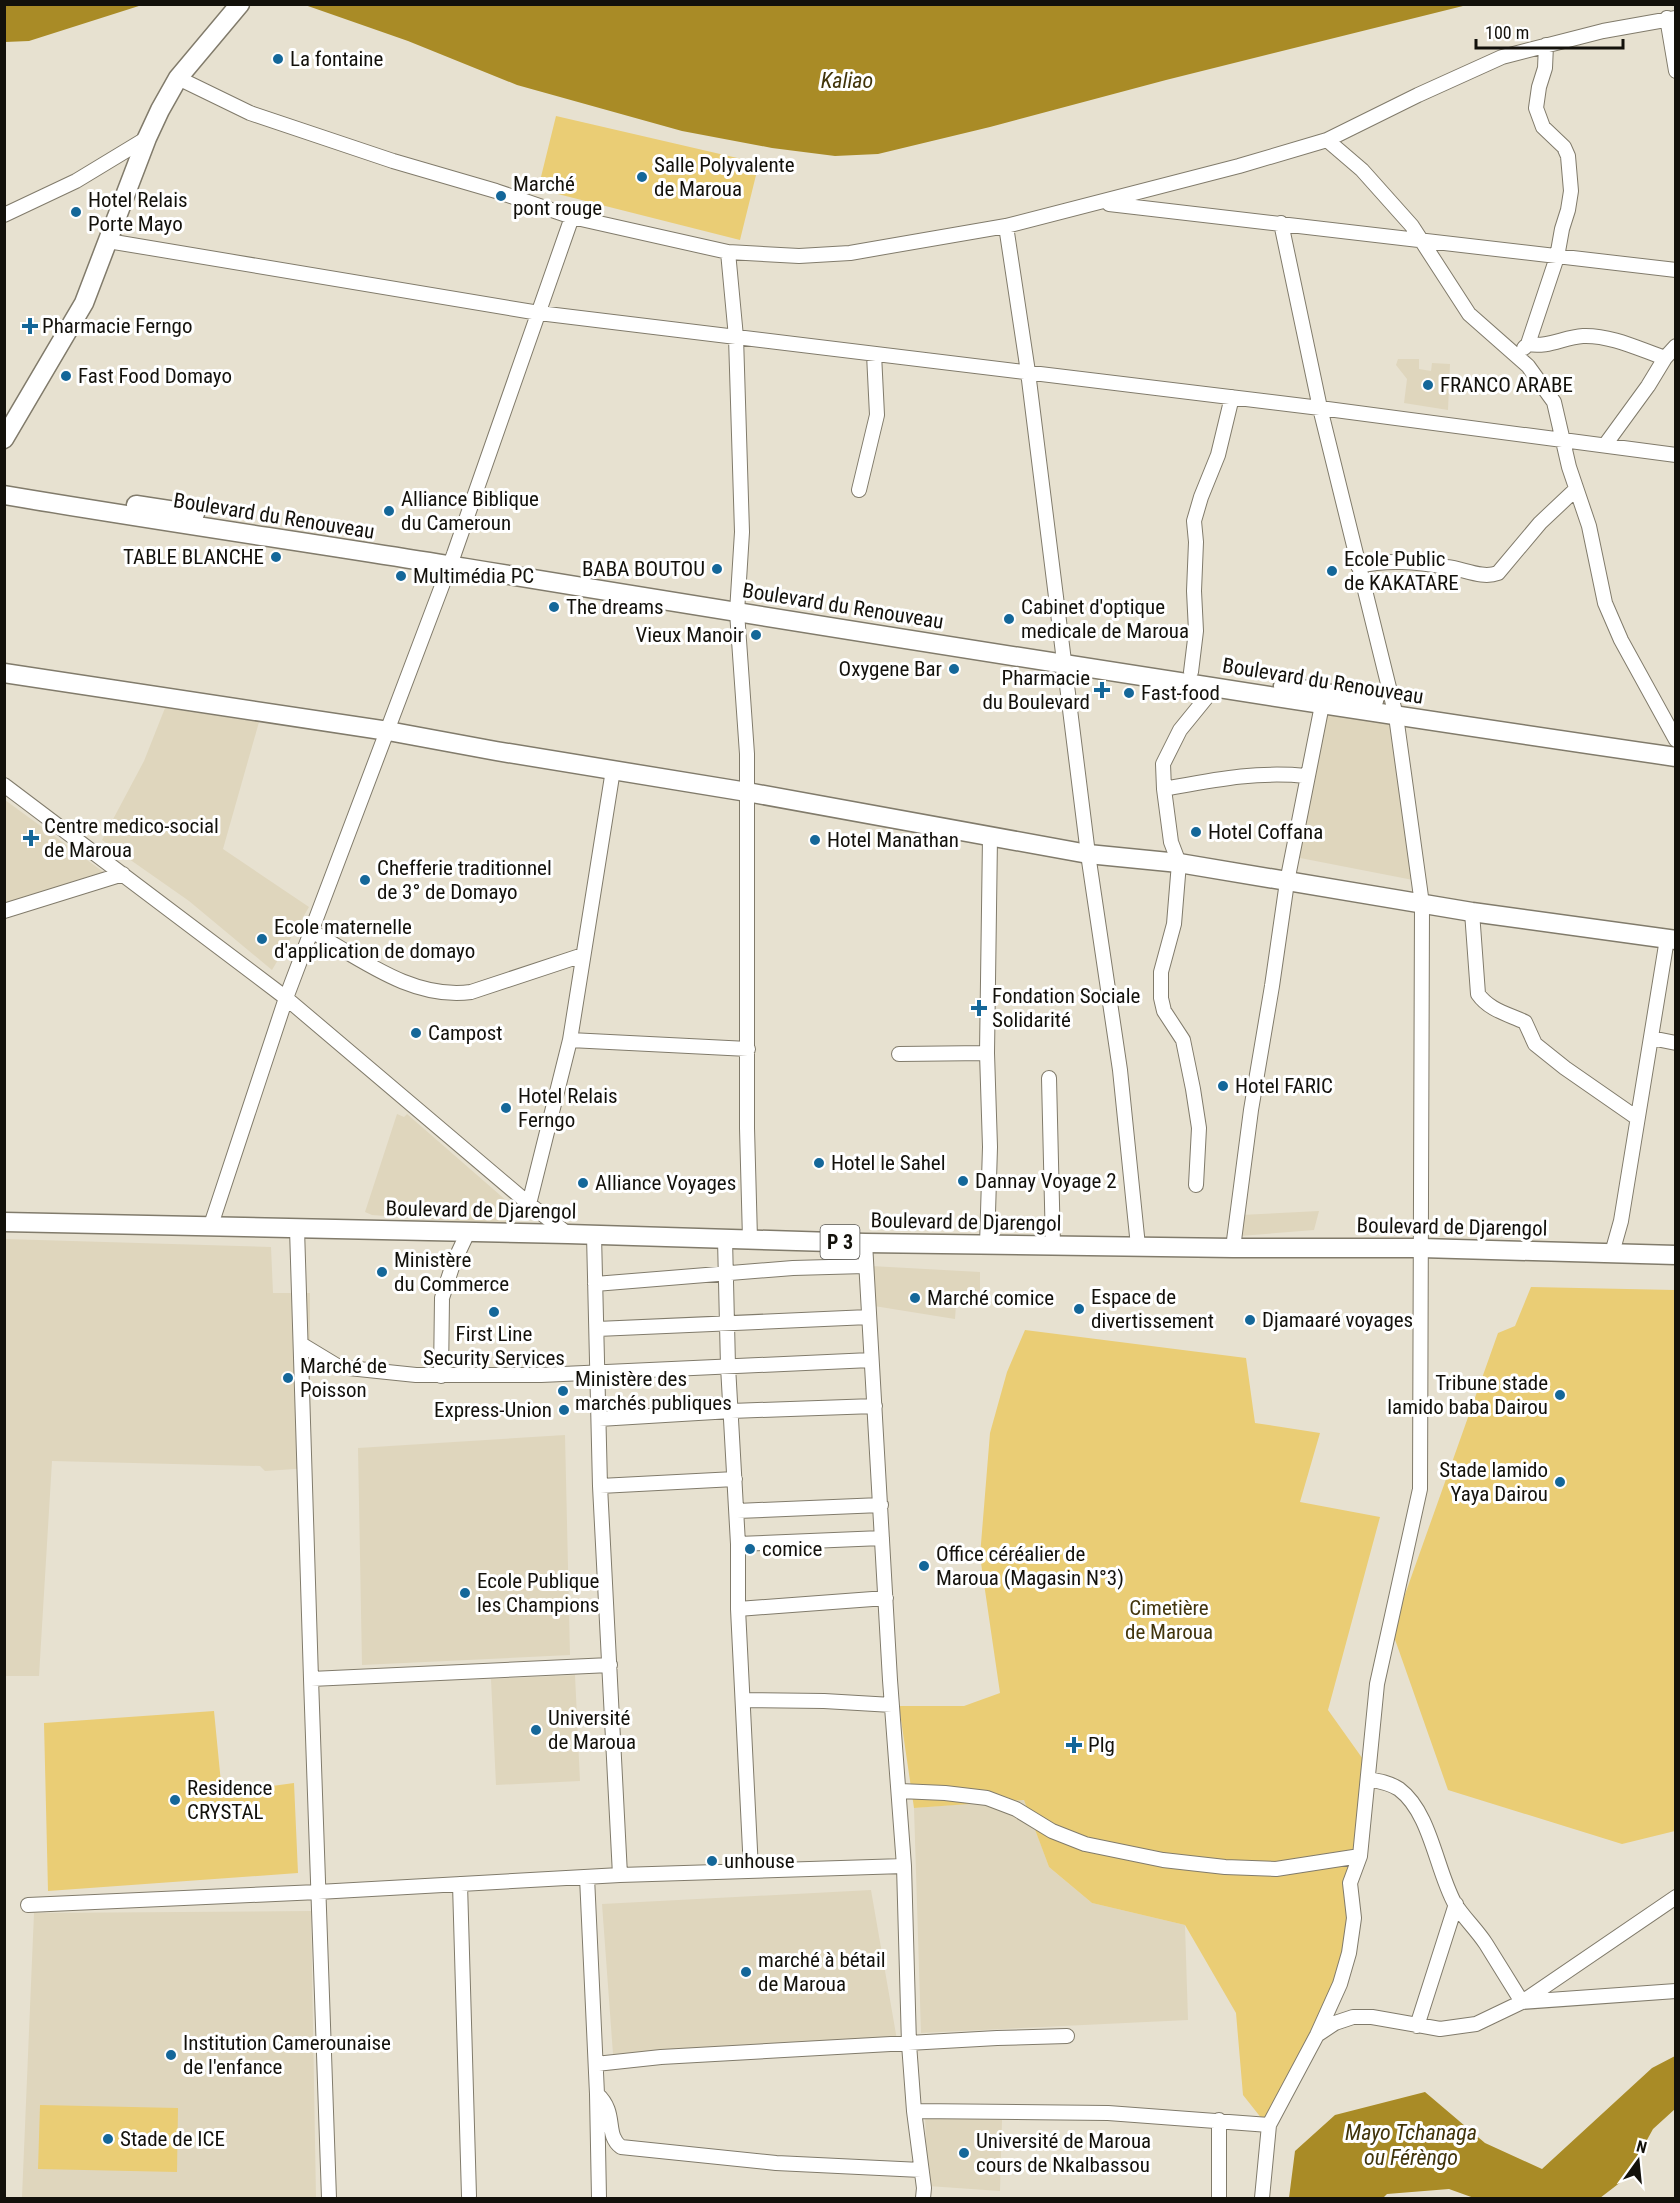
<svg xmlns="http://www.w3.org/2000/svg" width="1680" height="2203" viewBox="0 0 1680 2203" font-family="'Roboto Condensed',sans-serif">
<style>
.built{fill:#dfd6bd}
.green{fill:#eacd75}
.water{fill:#a98b26}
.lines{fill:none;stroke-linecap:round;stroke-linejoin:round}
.minor-casing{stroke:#817b6b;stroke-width:16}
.major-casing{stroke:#817b6b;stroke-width:21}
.minor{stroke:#fff;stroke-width:14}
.major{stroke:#fff;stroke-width:18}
.poi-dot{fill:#146799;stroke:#fff;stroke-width:2}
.labels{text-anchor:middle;stroke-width:6;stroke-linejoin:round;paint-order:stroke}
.shield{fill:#fff;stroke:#5a5854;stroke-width:1.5}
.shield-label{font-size:20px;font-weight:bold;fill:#13110b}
.poi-label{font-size:21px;fill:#13110b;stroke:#fff;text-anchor:start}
.street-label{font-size:21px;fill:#13110b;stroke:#fff}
.park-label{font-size:21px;fill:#42350c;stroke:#fff}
.water-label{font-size:22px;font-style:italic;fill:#41340a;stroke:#fff}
</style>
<rect width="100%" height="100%" fill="#e7e1d0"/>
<path class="built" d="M1398,359H1419V369L1431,371L1432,363L1450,364L1448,410L1404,403L1407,379L1396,365Z
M165,708L259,722L223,849L309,907L272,970L189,901L102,840L144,761Z
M1323,709L1393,723L1413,880L1295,857Z
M5,800L109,876L5,909Z
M397,1114L404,1117L407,1114L515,1208L509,1225L372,1215L365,1212Z
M1319,1211L1314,1230L1240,1236V1215Z
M5,1239L271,1247L273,1293H310V1468L265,1471L260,1466L52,1461L39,1676H5Z
M871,1266L980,1272V1291H957L955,1319L874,1306Z
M565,1435L570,1655L362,1665L358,1448Z
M575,1675L580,1781L496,1785L491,1679Z
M1024,1799L1049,1867L1092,1903L1185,1925L1188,2020L921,2033L914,1808Z
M871,1890L897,2040L613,2054L602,1904Z
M311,1911L316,2198L22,2197L34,1913Z
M925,2116L1002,2120L1000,2191L928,2186Z"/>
<path class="green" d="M556,116L759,163L740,240L538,189Z
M1531,1287L1675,1290V1831L1622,1844L1448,1790L1392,1631L1498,1333L1515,1326Z
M1025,1330L1246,1358L1255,1423L1320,1433L1300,1502L1380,1517L1328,1710L1365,1762L1357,1856L1358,1921L1318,2025L1266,2124L1243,2095L1236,2013L1185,1925L1092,1903L1049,1867L1024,1800L914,1808L899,1706H964L1000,1693L980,1556L990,1433L1007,1372Z
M214,1711L222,1793L294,1783L298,1873L48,1891L44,1723Z
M40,2105L178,2108L177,2172L38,2169Z"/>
<path class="water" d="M5,4H142V5L29,41L5,42Z
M305,5H1467L1166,80L990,127L878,154L835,156L772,148L682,131L517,85L408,41Z
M1675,2056V2109L1653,2129L1626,2178L1600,2198H1474L1449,2189L1387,2194L1383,2198H1289L1295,2151L1335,2115L1425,2092L1485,2143L1542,2169L1652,2068Z"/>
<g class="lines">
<defs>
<path id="minor" d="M1667,18L1676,71
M178,78L250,113L393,161L496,191L572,217L728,252L799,256L850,253L1006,226L1239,166L1327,140L1418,95L1502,57L1603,31L1676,18
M1327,140L1362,170L1412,226L1469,314L1528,366L1554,402L1569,467L1589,526L1605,603L1621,640L1676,740
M1109,204L1676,270
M4,215L76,181L147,138
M1006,226L1028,372L1088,854L1120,1070L1138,1246
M108,241L539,313L1320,408L1676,455
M728,252L736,337L742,532L737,612L747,754V1128L750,1239
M1528,344L1557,257L1562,229L1568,210L1571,191L1568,156L1564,147L1543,127L1536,108L1539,87L1545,68L1546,45
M1524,348L1528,344C1548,348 1564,337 1583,336C1611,335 1639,349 1665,358
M1605,445L1648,386L1665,358L1676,346
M859,490L877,415L874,354
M1358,566C1388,559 1417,562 1447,567C1464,569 1482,579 1498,573L1540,523L1576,489
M1191,672L1196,631L1194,591L1196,542L1194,521L1201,497L1218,455L1232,397
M4,785L286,998L529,1204L568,1234
M1164,789C1214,780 1255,771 1306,776
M4,911L123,874
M1472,912L1478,994C1489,1010 1508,1014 1525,1022L1535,1044L1565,1068L1637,1118
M313,932C361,959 413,1000 471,992L583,955
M1651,1038L1676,1043
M570,1040L748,1049
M899,1054L987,1053
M1049,1078L1053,1246
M1196,1185L1199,1128L1193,1089L1183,1040L1164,1011L1161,998V972L1174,924L1179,863L1171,842L1164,789L1163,764L1180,730L1215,687
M529,1204L570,1040L613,770
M210,1228L286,998L454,554L572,217
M297,1229L311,1679L329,2198
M594,1235L600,1486L620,1875
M725,1239L728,1366L738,1544V1609L751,1870
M865,1243L890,1680L904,1866L909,2044L914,2111L924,2188L923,2198
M987,1245L990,1147L987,1053L990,837
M1233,1248L1251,1110L1272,986L1287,882L1322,705
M1612,1253L1621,1221L1667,939
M595,1284L793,1268L865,1266
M597,1329L869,1317
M301,1344L339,1367L416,1375H541L871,1360
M441,1376L442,1298L453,1264L468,1232
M599,1419L731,1411L875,1406
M600,1486L735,1479
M737,1511L881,1505
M738,1544L882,1538
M738,1609L886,1598
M311,1679L610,1665
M743,1700L824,1701L892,1705
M1368,1779C1379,1781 1390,1783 1399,1789C1431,1813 1436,1870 1455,1904C1464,1918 1477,1930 1486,1944C1498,1963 1510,1983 1522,2002L1676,1991
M900,1791L945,1793L987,1798L1016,1809L1052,1831L1085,1844L1163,1860L1225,1867L1276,1869L1360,1856
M587,1877L597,2094C618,2113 604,2134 621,2147L776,2163L921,2170
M460,1884L469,2196
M28,1905L318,1892L620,1875L904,1866
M1417,2026L1456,1904
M1317,2035L1335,2023L1353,2017H1372L1440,2029L1476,2024L1522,2002L1676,1897
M596,2064L661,2057L997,2038L1067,2036
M597,2094L599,2198
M914,2111L1108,2113L1269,2125
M1219,2120V2198
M1262,2198L1269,2125L1317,2035L1340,1984L1349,1953L1354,1918L1350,1883L1360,1856L1377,1684L1420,1489L1422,904L1396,716L1320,408L1281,223"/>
<path id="major" d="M4,439L84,303L147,138L160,110L178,78L240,4
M4,495C158,521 312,543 466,568C869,634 1272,698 1676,757
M136,505L195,514
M4,673L388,731L496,751L747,792L1088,854L1179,863L1472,912L1676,940
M1283,686L1374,701
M4,1222L568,1234L865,1243L1233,1248H1421L1676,1255"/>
</defs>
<use href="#minor" class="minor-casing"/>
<use href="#major" class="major-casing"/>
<use href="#minor" class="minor"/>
<use href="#major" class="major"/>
</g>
<g class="poi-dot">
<circle cx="278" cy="59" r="6"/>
<circle cx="642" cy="177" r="6"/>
<circle cx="501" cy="196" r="6"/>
<circle cx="76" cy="212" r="6"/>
<path d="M27 317h6v6h6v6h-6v6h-6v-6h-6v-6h6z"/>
<circle cx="66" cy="376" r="6"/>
<circle cx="1428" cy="385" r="6"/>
<circle cx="389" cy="511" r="6"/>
<circle cx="276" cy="557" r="6"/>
<circle cx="717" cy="569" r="6"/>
<circle cx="1332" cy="571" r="6"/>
<circle cx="401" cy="576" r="6"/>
<circle cx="554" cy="607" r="6"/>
<circle cx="1009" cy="619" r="6"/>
<circle cx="756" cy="635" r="6"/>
<circle cx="954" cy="669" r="6"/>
<path d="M1099 681h6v6h6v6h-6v6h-6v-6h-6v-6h6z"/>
<circle cx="1129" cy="693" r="6"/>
<circle cx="1196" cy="832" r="6"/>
<path d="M28 829h6v6h6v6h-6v6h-6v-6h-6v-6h6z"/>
<circle cx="815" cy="840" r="6"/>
<circle cx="365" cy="880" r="6"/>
<circle cx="262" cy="939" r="6"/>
<path d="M976 999h6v6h6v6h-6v6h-6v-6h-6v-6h6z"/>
<circle cx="416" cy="1033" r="6"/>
<circle cx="1223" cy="1086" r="6"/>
<circle cx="506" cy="1108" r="6"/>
<circle cx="819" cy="1163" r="6"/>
<circle cx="963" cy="1181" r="6"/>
<circle cx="583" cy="1183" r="6"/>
<circle cx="382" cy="1272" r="6"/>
<circle cx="915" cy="1298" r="6"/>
<circle cx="1079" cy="1309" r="6"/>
<circle cx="494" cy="1312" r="6"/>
<circle cx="1250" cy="1320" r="6"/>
<circle cx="288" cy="1378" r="6"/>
<circle cx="563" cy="1391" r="6"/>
<circle cx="1560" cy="1395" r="6"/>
<circle cx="564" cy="1410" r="6"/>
<circle cx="1560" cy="1482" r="6"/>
<circle cx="750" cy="1549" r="6"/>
<circle cx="924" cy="1566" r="6"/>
<circle cx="465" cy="1593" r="6"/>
<circle cx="536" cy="1730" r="6"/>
<path d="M1071 1736h6v6h6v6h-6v6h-6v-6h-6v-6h6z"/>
<circle cx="175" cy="1800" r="6"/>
<circle cx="712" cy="1861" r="6"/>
<circle cx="746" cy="1972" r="6"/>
<circle cx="171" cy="2055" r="6"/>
<circle cx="108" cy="2139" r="6"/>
<circle cx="964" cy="2153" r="6"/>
</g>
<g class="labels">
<rect class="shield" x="820.5" y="1225" width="39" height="34" rx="4.5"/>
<g class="shield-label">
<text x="840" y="1249">P 3</text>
</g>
<g class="poi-label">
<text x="290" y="66">La fontaine</text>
<text x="654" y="172">Salle Polyvalente<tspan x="654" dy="24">de Maroua</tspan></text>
<text x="513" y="191">Marché<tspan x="513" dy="24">pont rouge</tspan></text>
<text x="88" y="207">Hotel Relais<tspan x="88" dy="24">Porte Mayo</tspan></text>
<text x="42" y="333">Pharmacie Ferngo</text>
<text x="78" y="383">Fast Food Domayo</text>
<text x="1440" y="392">FRANCO ARABE</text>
<text x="401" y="506">Alliance Biblique<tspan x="401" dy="24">du Cameroun</tspan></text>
<text x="264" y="564" text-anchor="end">TABLE BLANCHE</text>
<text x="1344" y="566">Ecole Public<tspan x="1344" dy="24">de KAKATARE</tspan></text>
<text x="705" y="576" text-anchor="end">BABA BOUTOU</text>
<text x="413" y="583">Multimédia PC</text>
<text x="566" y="614">The dreams</text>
<text x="1021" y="614">Cabinet d'optique<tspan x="1021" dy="24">medicale de Maroua</tspan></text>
<text x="744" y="642" text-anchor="end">Vieux Manoir</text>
<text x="942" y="676" text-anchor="end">Oxygene Bar</text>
<text x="1090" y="685" text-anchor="end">Pharmacie<tspan x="1090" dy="24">du Boulevard</tspan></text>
<text x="1141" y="700">Fast-food</text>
<text x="44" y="833">Centre medico-social<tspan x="44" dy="24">de Maroua</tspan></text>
<text x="1208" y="839">Hotel Coffana</text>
<text x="827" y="847">Hotel Manathan</text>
<text x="377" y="875">Chefferie traditionnel<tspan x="377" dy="24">de 3° de Domayo</tspan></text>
<text x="274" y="934">Ecole maternelle<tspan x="274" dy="24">d'application de domayo</tspan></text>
<text x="992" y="1003">Fondation Sociale<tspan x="992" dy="24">Solidarité</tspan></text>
<text x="428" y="1040">Campost</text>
<text x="1235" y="1093">Hotel FARIC</text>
<text x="518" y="1103">Hotel Relais<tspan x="518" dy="24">Ferngo</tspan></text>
<text x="831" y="1170">Hotel le Sahel</text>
<text x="975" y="1188">Dannay Voyage 2</text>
<text x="595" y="1190">Alliance Voyages</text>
<text x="394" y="1267">Ministère<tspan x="394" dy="24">du Commerce</tspan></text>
<text x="1091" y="1304">Espace de<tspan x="1091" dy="24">divertissement</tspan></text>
<text x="927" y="1305">Marché comice</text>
<text x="1262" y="1327">Djamaaré voyages</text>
<text x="494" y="1341" text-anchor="middle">First Line<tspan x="494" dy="24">Security Services</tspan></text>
<text x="300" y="1373">Marché de<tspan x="300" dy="24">Poisson</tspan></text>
<text x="575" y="1386">Ministère des<tspan x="575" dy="24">marchés publiques</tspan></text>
<text x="1548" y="1390" text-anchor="end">Tribune stade<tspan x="1548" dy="24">lamido baba Dairou</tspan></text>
<text x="552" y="1417" text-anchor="end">Express-Union</text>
<text x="1548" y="1477" text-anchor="end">Stade lamido<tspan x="1548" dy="24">Yaya Dairou</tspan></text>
<text x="762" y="1556">comice</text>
<text x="936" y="1561">Office céréalier de<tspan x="936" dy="24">Maroua (Magasin N°3)</tspan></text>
<text x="477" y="1588">Ecole Publique<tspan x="477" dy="24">les Champions</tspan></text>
<text x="548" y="1725">Université<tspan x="548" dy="24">de Maroua</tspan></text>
<text x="1088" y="1752">Plg</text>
<text x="187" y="1795">Residence<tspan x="187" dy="24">CRYSTAL</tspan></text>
<text x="724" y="1868">unhouse</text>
<text x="758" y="1967">marché à bétail<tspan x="758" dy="24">de Maroua</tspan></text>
<text x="183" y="2050">Institution Camerounaise<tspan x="183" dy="24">de l'enfance</tspan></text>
<text x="120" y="2146">Stade de ICE</text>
<text x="976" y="2148">Université de Maroua<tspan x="976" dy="24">cours de Nkalbassou</tspan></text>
</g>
<g class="street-label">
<text transform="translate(274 516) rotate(9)" y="7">Boulevard du Renouveau</text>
<text transform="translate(843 606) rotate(9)" y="7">Boulevard du Renouveau</text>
<text transform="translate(1323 681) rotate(9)" y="7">Boulevard du Renouveau</text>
<text transform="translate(481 1210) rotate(1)" y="7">Boulevard de Djarengol</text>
<text transform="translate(966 1222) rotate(1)" y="7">Boulevard de Djarengol</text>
<text transform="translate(1452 1227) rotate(1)" y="7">Boulevard de Djarengol</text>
</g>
<g class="park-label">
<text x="1169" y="1615">Cimetière<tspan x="1169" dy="24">de Maroua</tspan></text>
</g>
<g class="water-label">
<text x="847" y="88">Kaliao</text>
<text x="1411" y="2140">Mayo Tchanaga<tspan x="1411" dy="25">ou Férèngo</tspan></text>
</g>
</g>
<rect width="1680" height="2203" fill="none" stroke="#13110b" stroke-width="12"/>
<g transform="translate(1638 2161) rotate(15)" stroke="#ffffff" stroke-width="4.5" paint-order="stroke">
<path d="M0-4.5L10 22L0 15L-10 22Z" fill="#13110b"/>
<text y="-9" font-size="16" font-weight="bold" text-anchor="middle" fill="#13110b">N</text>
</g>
<path d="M1476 39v9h147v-9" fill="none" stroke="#13110b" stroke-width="3"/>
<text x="1485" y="39" font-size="18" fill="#13110b" stroke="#ffffff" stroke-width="4.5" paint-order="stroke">100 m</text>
</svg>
